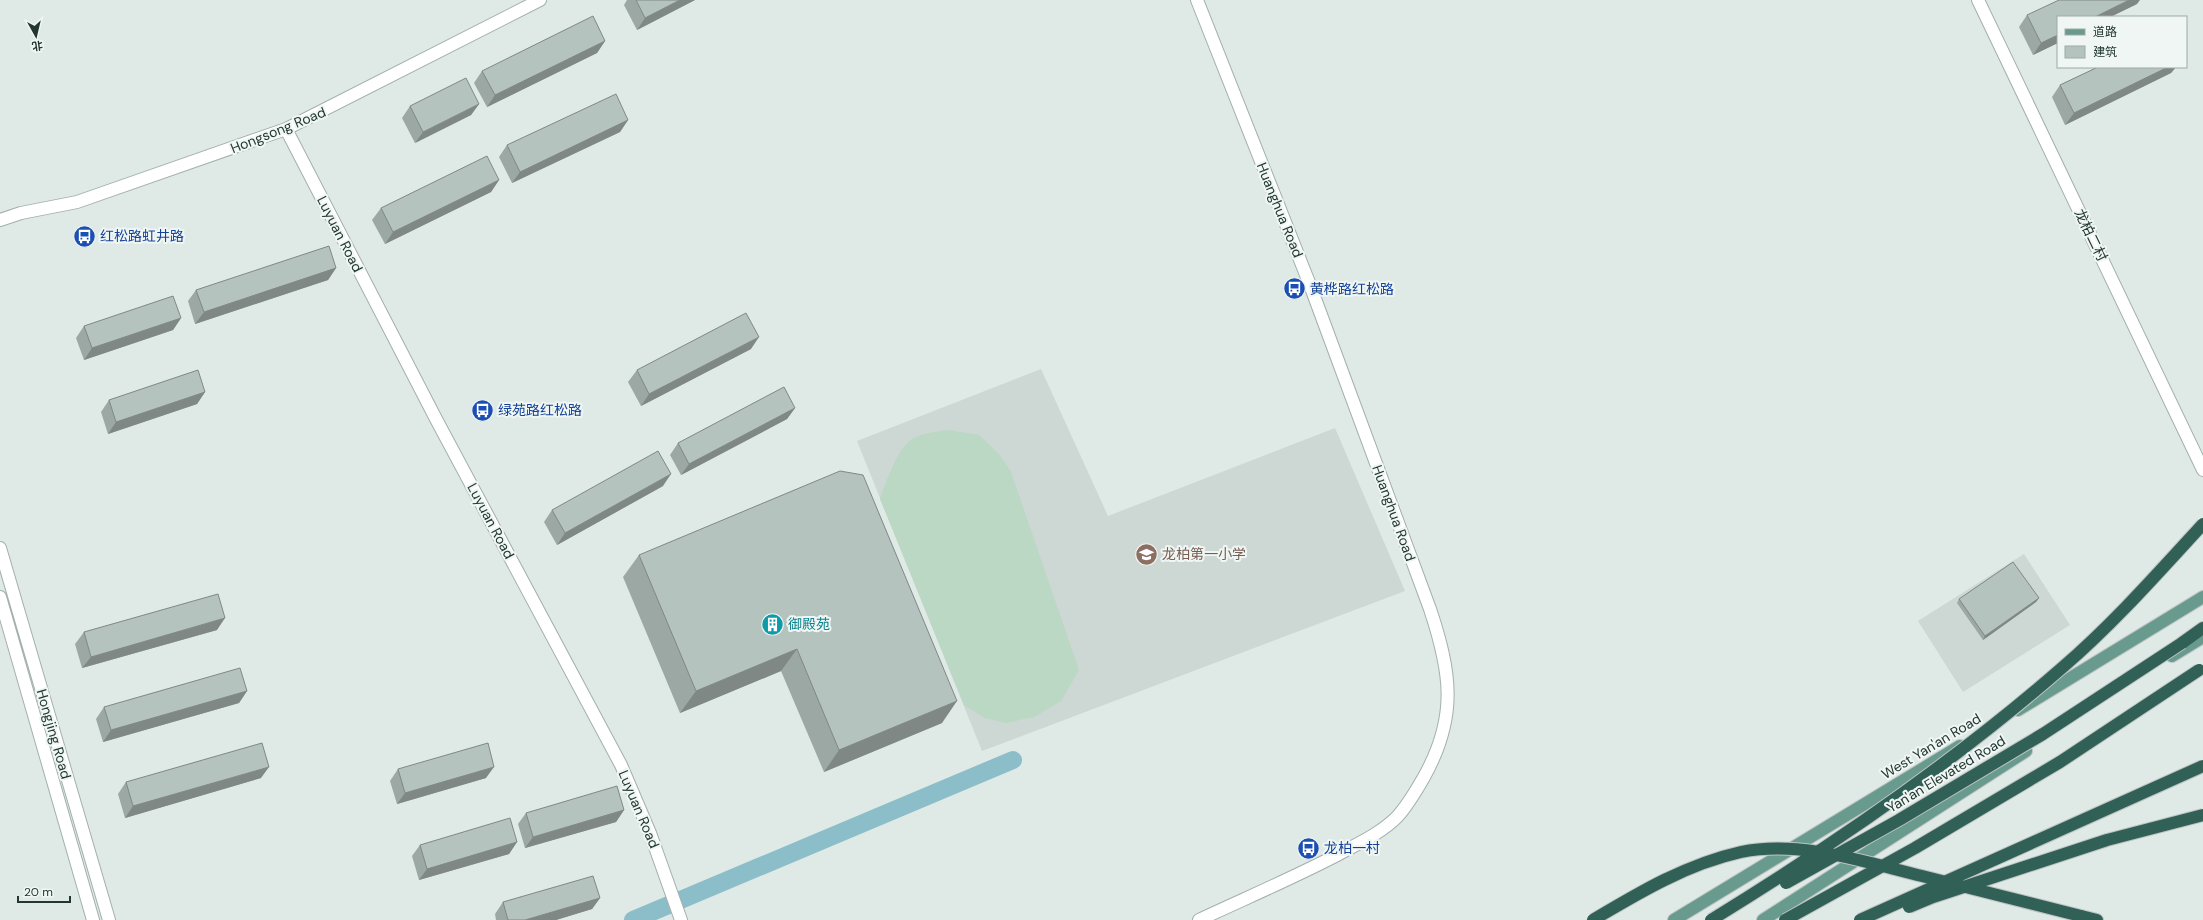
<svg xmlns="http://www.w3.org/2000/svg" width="2203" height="920" viewBox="0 0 2203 920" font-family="'DM Sans','Noto Sans SC',sans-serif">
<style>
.built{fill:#cdd8d4}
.pitch{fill:#bad8c3}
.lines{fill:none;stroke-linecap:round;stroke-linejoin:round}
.canal{stroke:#8cbec9;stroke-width:18}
.minor-casing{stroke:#a3b0ac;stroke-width:14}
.major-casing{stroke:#bdc3c2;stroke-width:14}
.highway-casing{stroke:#bdc3c2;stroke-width:14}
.minor{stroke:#fff;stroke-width:12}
.major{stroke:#689a8e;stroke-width:12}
.highway{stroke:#316057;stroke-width:12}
.highway-bridge-casing{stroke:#bdc3c2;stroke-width:14;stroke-linecap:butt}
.highway-bridge{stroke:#316057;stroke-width:12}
.wall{fill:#9ca8a3}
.shaded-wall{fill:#7f8885}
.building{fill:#b5c3be;stroke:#7f8885}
.labels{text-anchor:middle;stroke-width:4;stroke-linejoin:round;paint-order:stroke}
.street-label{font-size:14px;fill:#223732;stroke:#eff6f3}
.transit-label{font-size:14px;fill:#164399;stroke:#eff6f3;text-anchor:start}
.education-label{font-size:14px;fill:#785e54;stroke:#eff6f3;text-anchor:start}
.culture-label{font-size:14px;fill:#0d838f;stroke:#eff6f3;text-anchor:start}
</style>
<rect width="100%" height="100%" fill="#dfe9e5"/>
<path class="built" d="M1041,369L1108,516L1335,428L1405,591L982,751L857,441Z
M2024,554L2070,625L1963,692L1918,621Z"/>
<path class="pitch" d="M947,430L979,435L999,454L1011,472L1079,670L1061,701L1034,717L1006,723L985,718L964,705L880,499C886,482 899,443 916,437C925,433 937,432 947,430Z"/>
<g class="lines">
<path class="canal" d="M633,920L1013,760"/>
<defs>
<path id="minor" d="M1197,0L1310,285L1430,609C1451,672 1458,716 1424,777C1416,791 1408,805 1397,817C1381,833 1359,843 1339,854C1293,878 1246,898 1199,920
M1978,0L2203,470
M286,129L436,419L621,765L650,833L681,920
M0,220L21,213L77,202L286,129L540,0
M0,548L109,920
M0,597L93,920"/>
<path id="major" d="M2172,656L2203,637
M2018,710L2203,597
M1674,920L1960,746
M1763,920L2026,751"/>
<path id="highway" d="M2182,643L2203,628
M2081,916L2097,920"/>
</defs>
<use href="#minor" class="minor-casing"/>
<use href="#major" class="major-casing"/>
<use href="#highway" class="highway-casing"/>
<use href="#minor" class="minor"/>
<use href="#major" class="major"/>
<use href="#highway" class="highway"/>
<defs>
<path id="highway-bridge" d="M1786,883L1899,820L2043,734L2182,643
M1909,907L1933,897L2107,840L2203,815
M1593,920C1640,892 1687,864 1741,852C1801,840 1864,862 1922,876C1975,889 2028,903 2081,916
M1711,920C1835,844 1953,763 2063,667C2113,624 2158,573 2203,524
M1785,920L1915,848L2060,762L2199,670
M1860,920L2203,766"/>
</defs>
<use href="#highway-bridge" class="highway-bridge-casing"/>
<use href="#highway-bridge" class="highway-bridge"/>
</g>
<path class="wall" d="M627,0H695L637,30L624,5Z
M2137,4L2033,55L2019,27L2027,15Z
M605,41L597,53L487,107L474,83L482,71Z
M2098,67H2176L2171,73L2065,125L2052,97L2060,85Z
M479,104L471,115L415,143L402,118L410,106Z
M628,120L620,132L512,183L499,157L507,145Z
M499,180L491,192L385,244L372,220L381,208Z
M336,268L328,280L195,324L188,301L196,290Z
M181,318L173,330L84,360L76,338L84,326Z
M751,349L641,406L628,382L637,370Z
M205,392L197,404L108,434L101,412L109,400Z
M795,408L787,419L681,475L670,455L678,443Z
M663,486L557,545L544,522L552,510Z
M639,555L942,723L824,772L781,671L680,713L623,577Z
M2039,598L2036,602L1983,640L1957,603L1959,599Z
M217,630L82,668L75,644L84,632Z
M247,691L239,703L103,742L96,719L104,707Z
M398,769L486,778L397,804L390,781Z
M261,778L125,818L118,794L126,782Z
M624,810L616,822L525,848L518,824L526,813Z
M517,842L509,854L419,880L412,856L420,845Z
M600,898L592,909L556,920H496L495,914L503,902Z"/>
<path class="shaded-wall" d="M680,0H695L637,30L645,18Z
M2129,0H2140L2137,4L2110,17H2095Z
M2058,35V43L2033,55L2041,43Z
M605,41L597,53L487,107L495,95Z
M2168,67H2176L2171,73L2065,125L2074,113Z
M479,104L471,115L415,143L423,132Z
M628,120L620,132L512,183L520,172Z
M499,180L491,192L385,244L393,232Z
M336,268L328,280L195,324L204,312Z
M181,318L173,330L84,360L92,348Z
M759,337L751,349L641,406L649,394Z
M205,392L197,404L108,434L116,422Z
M795,408L787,419L681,475L689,464Z
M671,474L663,486L557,545L565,533Z
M2039,598L2036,602L1983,640L1985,636Z
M225,618L217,630L82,668L91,657Z
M797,649L781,671L680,713L696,691Z
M247,691L239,703L103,742L111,730Z
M957,701L942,723L824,772L839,750Z
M269,767L261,778L125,818L133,806Z
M494,767L486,778L397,804L405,793Z
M624,810L616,822L525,848L533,837Z
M517,842L509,854L419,880L427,869Z
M600,898L592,909L556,920H525Z"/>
<path class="building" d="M636,0H680L645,18Z
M2059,0H2129L2095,17H2058V35L2041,43L2027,15Z
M593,16L605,41L495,95L482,71Z
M2098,67H2168L2074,113L2060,85Z
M466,78L479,104L423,132L410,106Z
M616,94L628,120L520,172L507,145Z
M487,156L499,180L393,232L381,208Z
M329,246L336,268L204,312L196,290Z
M173,296L181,318L92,348L84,326Z
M746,313L759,337L649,394L637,370Z
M198,370L205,392L116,422L109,400Z
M784,387L795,408L689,464L678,443Z
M658,451L671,474L565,533L552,510Z
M840,471L863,475L957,701L839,750L797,649L696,691L639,555Z
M2013,562L2039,598L1985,636L1959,599Z
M218,594L225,618L91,657L84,632Z
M240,668L247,691L111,730L104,707Z
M262,743L269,767L133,806L126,782Z
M488,743L494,767L405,793L398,769Z
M617,786L624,810L533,837L526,813Z
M510,818L517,842L427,869L420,845Z
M593,876L600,898L525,920H508L503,902Z"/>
<defs>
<symbol id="bus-disc" viewBox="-11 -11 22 22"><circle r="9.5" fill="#1a4fb4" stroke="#eff6f3"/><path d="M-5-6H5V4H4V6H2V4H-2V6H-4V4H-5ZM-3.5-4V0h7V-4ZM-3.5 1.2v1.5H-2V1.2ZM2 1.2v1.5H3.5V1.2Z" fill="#fff"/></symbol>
<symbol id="school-disc" viewBox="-11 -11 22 22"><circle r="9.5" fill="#8d6e63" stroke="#eff6f3"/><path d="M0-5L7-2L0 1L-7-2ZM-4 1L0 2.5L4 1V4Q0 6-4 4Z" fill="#fff"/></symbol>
<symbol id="building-disc" viewBox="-11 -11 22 22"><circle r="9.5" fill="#0f9aa8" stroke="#eff6f3"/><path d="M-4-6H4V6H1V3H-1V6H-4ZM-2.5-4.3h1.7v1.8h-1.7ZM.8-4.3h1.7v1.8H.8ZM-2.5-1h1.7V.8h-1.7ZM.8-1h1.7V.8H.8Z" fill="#fff"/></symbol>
</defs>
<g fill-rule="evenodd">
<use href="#bus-disc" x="72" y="224" width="25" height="25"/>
<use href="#bus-disc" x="1282" y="276" width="25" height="25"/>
<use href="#bus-disc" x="470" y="398" width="25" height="25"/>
<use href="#school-disc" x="1134" y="542" width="25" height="25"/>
<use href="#building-disc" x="760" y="612" width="25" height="25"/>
<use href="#bus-disc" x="1296" y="836" width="25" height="25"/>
</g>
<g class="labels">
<g class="street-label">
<text transform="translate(278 130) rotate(-22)" y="5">Hongsong Road</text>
<text transform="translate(1280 210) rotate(68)" y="5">Huanghua Road</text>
<text transform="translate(340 234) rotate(63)" y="5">Luyuan Road</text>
<text transform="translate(2091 235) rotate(64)" y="5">龙柏二村</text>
<text transform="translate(1394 513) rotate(70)" y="5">Huanghua Road</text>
<text transform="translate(491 521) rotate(62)" y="5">Luyuan Road</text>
<text transform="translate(54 734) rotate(74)" y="5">Hongjing Road</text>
<text transform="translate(1931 746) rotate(-31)" y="5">West Yan'an Road</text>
<text transform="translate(1946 774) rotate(-31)" y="5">Yan'an Elevated Road</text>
<text transform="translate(639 809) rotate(67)" y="5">Luyuan Road</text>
</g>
<g class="transit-label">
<text x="100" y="241">红松路虹井路</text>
<text x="1310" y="294">黄桦路红松路</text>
<text x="498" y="415">绿苑路红松路</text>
<text x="1324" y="853">龙柏一村</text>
</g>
<g class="education-label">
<text x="1162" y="559">龙柏第一小学</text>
</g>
<g class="culture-label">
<text x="788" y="629">御殿苑</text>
</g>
</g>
<rect x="2057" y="16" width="130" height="52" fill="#eff6f3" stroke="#9daaa6"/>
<rect x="2065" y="29" width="20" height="6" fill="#689a8e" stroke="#9daaa6"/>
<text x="2093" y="36" font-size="12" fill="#223732">道路</text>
<rect x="2065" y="46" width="20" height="12" fill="#b5c3be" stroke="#9daaa6"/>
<text x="2093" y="56" font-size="12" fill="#223732">建筑</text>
<g transform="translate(36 36) rotate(172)" stroke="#eff6f3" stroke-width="3" paint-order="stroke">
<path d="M0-3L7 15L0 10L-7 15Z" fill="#223732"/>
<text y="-6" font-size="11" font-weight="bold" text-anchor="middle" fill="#223732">北</text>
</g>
<path d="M18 896v6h52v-6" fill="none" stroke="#223732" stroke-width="2"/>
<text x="24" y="896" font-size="12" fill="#223732" stroke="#eff6f3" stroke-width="3" paint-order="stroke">20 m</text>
</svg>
